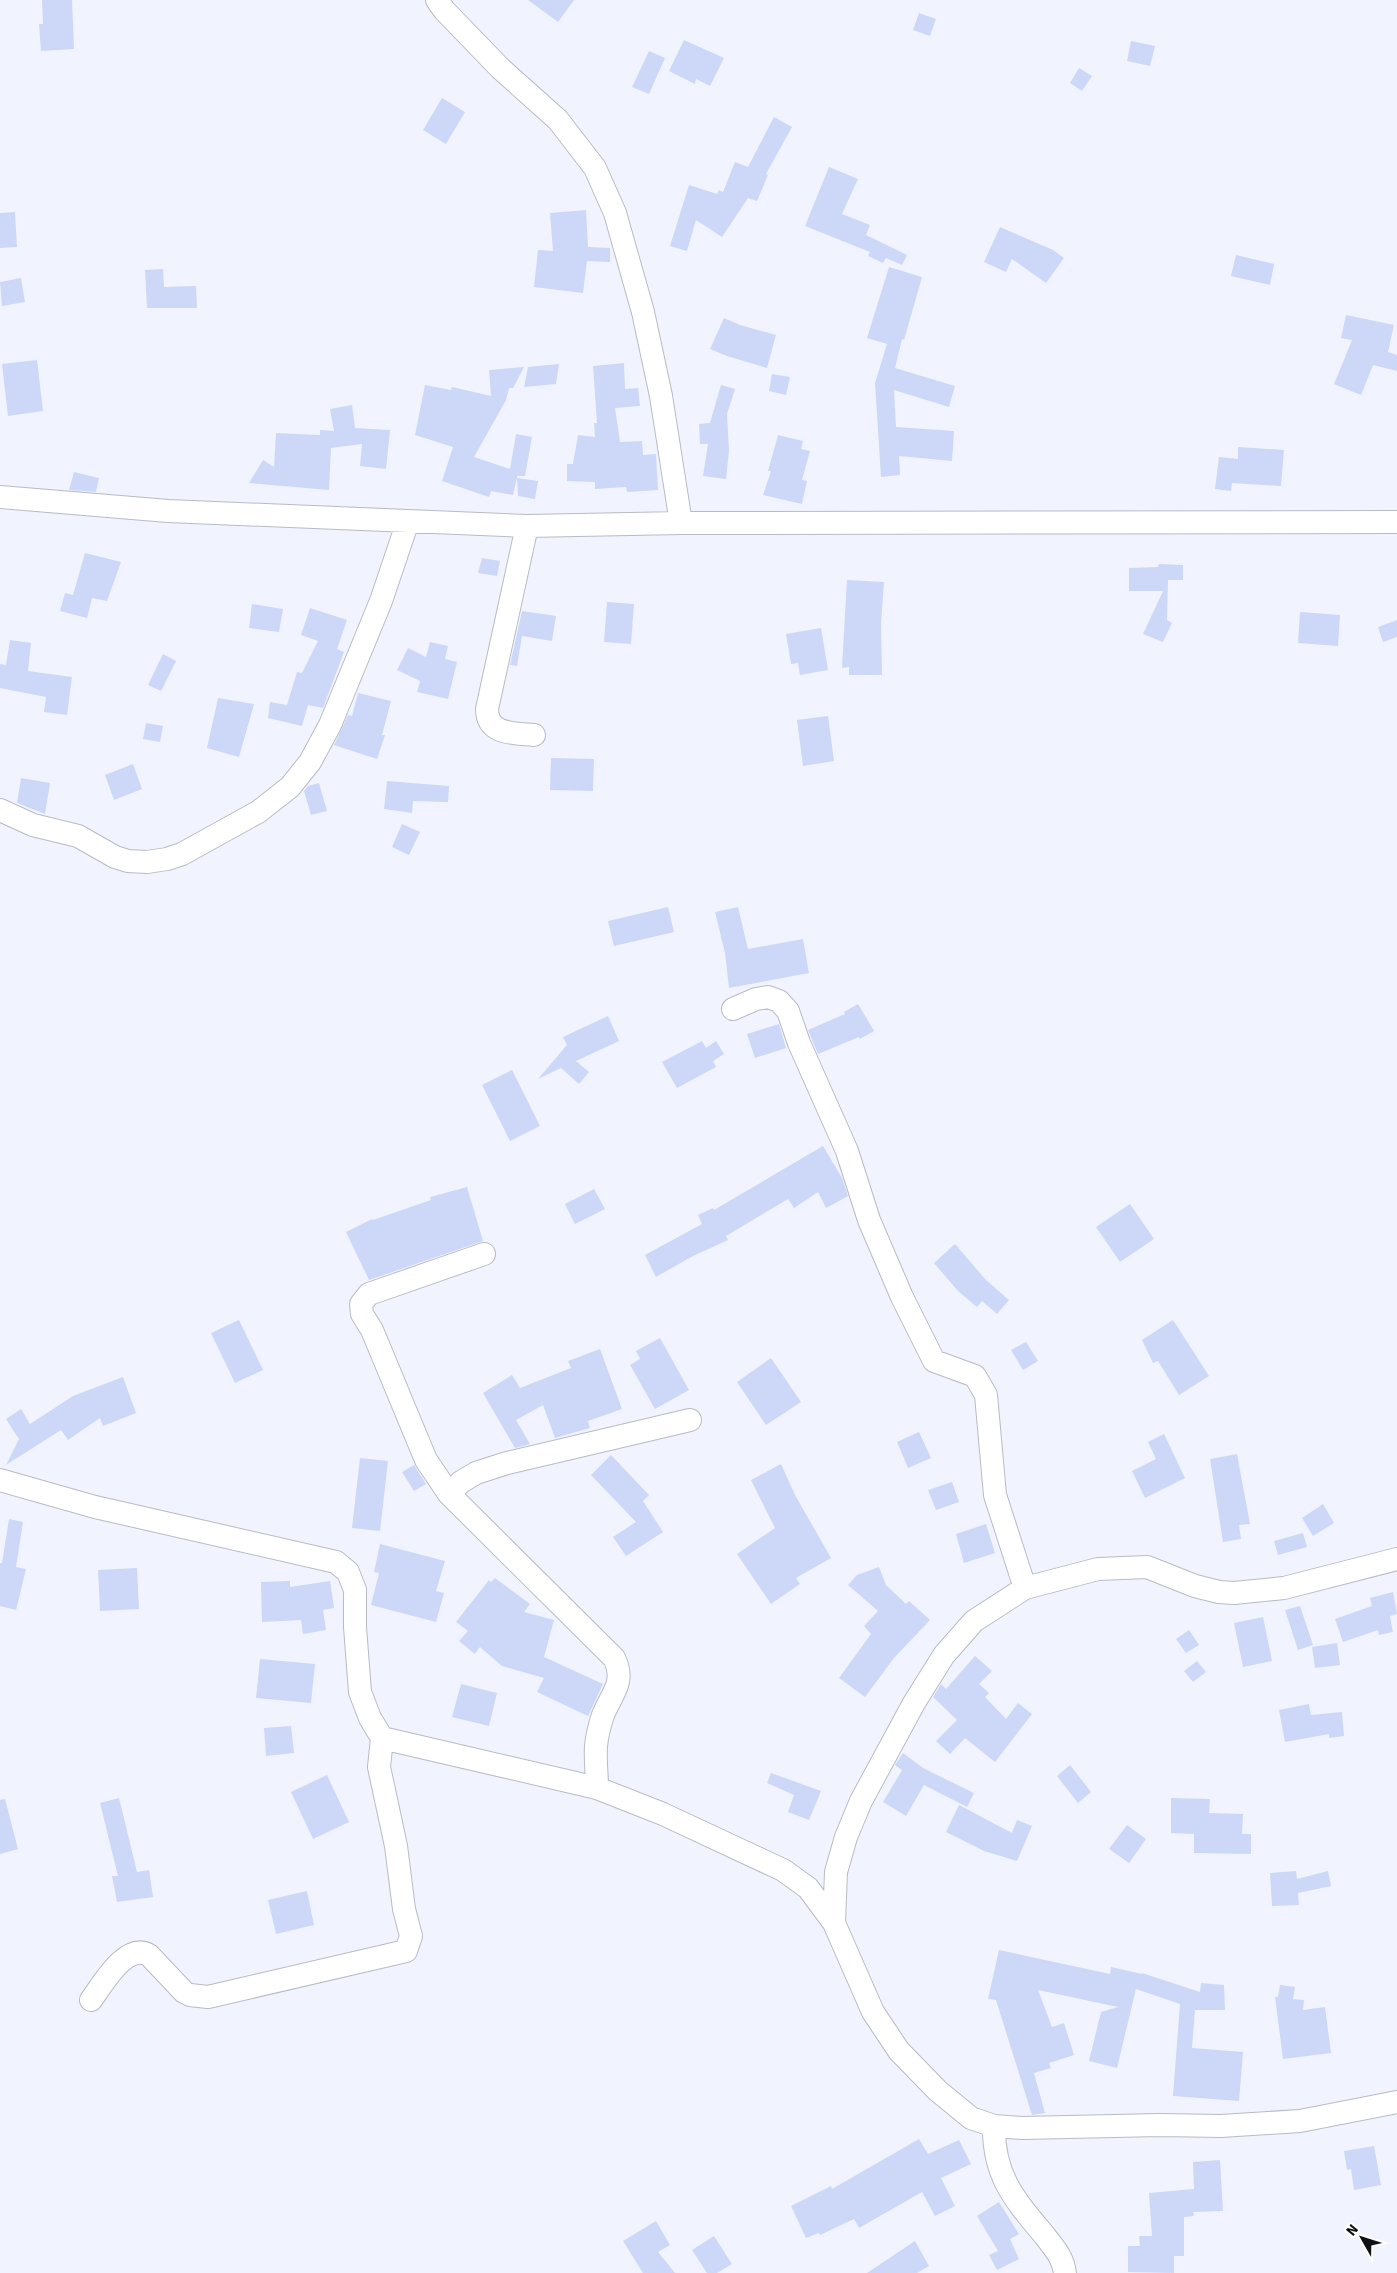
<svg xmlns="http://www.w3.org/2000/svg" width="1397" height="2273" viewBox="0 0 1397 2273" font-family="Signika,sans-serif">
<style>
.building{fill:#cdd7f8}
.lines{fill:none;stroke-linecap:round;stroke-linejoin:round}
.minor-casing{stroke:#b8bbc4;stroke-width:24}
.minor{stroke:#fff;stroke-width:22}
</style>
<rect width="100%" height="100%" fill="#f1f4fe"/>
<path class="building" d="M42,0H72L74,49L41,51L39,24H43Z
M528,0H574L558,22Z
M919,13L936,19L930,36L913,30Z
M684,40L724,58L710,86L696,79L695,84L669,71Z
M1131,41L1155,46L1150,66L1127,61Z
M649,51L665,58L649,94L632,87Z
M1079,68L1092,76L1082,91L1070,83Z
M442,98L465,112L446,144L423,130Z
M774,117L792,127L766,174L768,175L757,201L748,198L722,237L696,220L687,251L670,246L689,185L717,194L719,190L723,192L735,162L748,167Z
M829,167L858,179L842,214L870,225L866,235L907,255L902,265L886,258L883,263L868,256L870,252L805,226Z
M586,210L588,247L610,248V262L587,261L583,293L534,287L538,250L553,251L550,213Z
M15,212L17,247L0,248V213Z
M1000,227L1053,250L1064,258L1046,283L1012,259L1006,272L984,262Z
M1236,255L1274,264L1270,285L1231,276Z
M889,267L922,277L904,340L902,339L895,368L955,386L949,407L894,390L896,427L954,431L952,461L899,456L900,475L881,477L875,383L887,344L867,338Z
M163,269L164,287L196,286L197,308H147L145,270Z
M21,278L25,302L2,306L0,282Z
M1346,315L1394,325L1388,352L1397,355V371L1373,365L1361,395L1334,384L1352,340L1341,338Z
M724,318L740,325L776,335L767,368L727,356L710,349Z
M37,360L43,411L8,416L2,364Z
M624,363L625,389L638,388L640,406L615,408L620,442L642,441L643,455L656,454L658,490L627,492L626,487L595,489V482L567,481V464H573L578,435L595,437L594,423H597L593,366Z
M559,364L556,384L524,387L528,367Z
M524,367L513,388H509L506,400L474,457L510,469L516,434L532,437L525,476H517V478L538,481L535,499L518,496L517,478L513,495L491,491L489,497L442,481L453,447L415,435L425,385L451,390L452,387L491,396L489,370Z
M772,374L790,377L786,395L769,391Z
M721,385L735,389L727,414L729,451L726,479L703,476L708,444H700L699,424L710,423Z
M352,405L355,428L390,430L386,469L360,466L362,444L331,448L329,490L249,483L263,460L274,467L276,433L320,435V430L334,431L330,409Z
M778,435L803,441L801,449L810,451L802,480L807,481L802,504L763,495L771,471H768Z
M1238,447L1284,450L1281,486L1232,483L1231,491L1215,489L1219,457L1238,459Z
M74,472L99,478L96,492L69,490Z
M85,553L121,562L107,601L92,598L87,618L60,611L65,593L73,595Z
M482,558L500,561L497,576L478,573Z
M1159,564L1183,565V580H1168L1167,620L1172,623L1163,642L1143,634L1163,591H1129V568L1158,567Z
M847,580L884,582L881,623L882,675H849V667L842,668Z
M607,602L634,604L631,644L604,642Z
M252,604L283,609L279,632L249,628Z
M310,608L347,620L337,649L344,652L323,708L308,705L302,726L268,718L270,702L287,705L297,672L302,673L318,641L301,635Z
M522,611L556,616L552,641L522,636L517,666L510,665Z
M1300,612L1340,615L1338,646L1298,643Z
M1397,620V637L1383,642L1378,627Z
M821,628L828,670L800,675L798,663L791,664L786,634Z
M10,640L31,643L28,671L72,677L67,715L44,712L46,697L0,688V664L6,665Z
M430,642L448,646L445,659L457,662L448,699L417,692L420,681L397,670L408,648L426,657Z
M163,654L176,661L161,691L148,685Z
M358,693L391,701L382,735H385L377,759L334,745L348,715L352,716Z
M218,698L254,704L239,757L207,748Z
M828,716L834,761L803,766L797,720Z
M146,723L163,726L160,742L143,739Z
M551,758L594,759L593,791L550,790Z
M133,764L142,789L114,800L105,775Z
M21,778L50,783L45,814L17,803Z
M387,781L449,786L448,802L413,801L412,813L384,809Z
M319,783L327,811L311,815L304,791L308,786Z
M402,824L420,832L409,855L392,847Z
M668,907L674,932L614,946L608,921Z
M738,907L748,949L803,939L809,973L729,988L725,953L715,912Z
M858,1004L874,1031L860,1039L859,1037L818,1054L808,1030L845,1014L844,1012Z
M608,1016L619,1041L576,1061L589,1072L579,1084L561,1068L538,1079L567,1045L563,1037Z
M779,1024L786,1048L755,1058L747,1034Z
M702,1041L706,1048L716,1041L724,1054L713,1061L716,1067L677,1088L662,1062Z
M512,1070L540,1126L510,1141L482,1085Z
M823,1146L842,1178L848,1196L826,1208L818,1192L794,1208L788,1199L726,1236L728,1240L693,1256L656,1277L645,1255L702,1224L698,1215L713,1208L714,1210Z
M467,1187L483,1241L369,1280L346,1232L372,1219L373,1220L431,1200L430,1197Z
M594,1189L605,1209L575,1224L565,1204Z
M1130,1204L1154,1239L1120,1262L1096,1227Z
M955,1244L986,1280L1009,1300L997,1314L982,1301L977,1307L958,1291L934,1263Z
M239,1320L263,1370L235,1383L211,1333Z
M1173,1320L1209,1376L1179,1395L1158,1361L1153,1363L1142,1340Z
M660,1338L689,1390L655,1409L630,1365L640,1359L636,1351Z
M1026,1342L1038,1361L1023,1370L1011,1350Z
M600,1349L622,1409L588,1421L590,1428L555,1438L543,1405L516,1420L530,1444L515,1448L483,1393L512,1375L520,1388L571,1368L568,1361Z
M771,1358L801,1402L766,1425L737,1382Z
M123,1377L136,1413L103,1426L100,1418L68,1440L61,1430L6,1465L19,1439L6,1419L21,1409L30,1424L73,1396Z
M919,1432L931,1458L908,1468L897,1442Z
M1164,1434L1185,1478L1145,1498L1132,1471L1156,1459L1148,1442Z
M1237,1454L1250,1524L1239,1525L1241,1539L1223,1542L1210,1459Z
M611,1455L649,1495L643,1501L663,1532L626,1556L613,1537L636,1522L591,1475Z
M360,1458L388,1461L380,1531L352,1528Z
M781,1464L795,1495L831,1558L796,1578L800,1584L771,1604L737,1554L775,1528L751,1480Z
M414,1465L426,1484L414,1491L402,1472Z
M952,1482L959,1502L936,1510L928,1490Z
M1323,1504L1334,1523L1313,1536L1302,1518Z
M9,1519L23,1522L16,1567L26,1569L16,1610L0,1606V1563H2Z
M986,1524L995,1553L964,1563L956,1534Z
M1303,1533L1307,1547L1278,1555L1274,1541Z
M380,1544L445,1561L436,1591L444,1593L436,1622L371,1605L379,1573L374,1572Z
M879,1567L886,1585L906,1604L909,1601L930,1620L894,1658L865,1697L839,1678L871,1634L864,1626L878,1611L848,1585L857,1575Z
M137,1568L139,1609L100,1611L98,1570Z
M495,1578L530,1604L524,1612L554,1620L544,1657L603,1684L588,1716L537,1692L544,1678L502,1666L480,1647L475,1654L459,1641L468,1631L456,1622L489,1580L491,1582Z
M290,1581V1587L330,1581L334,1608L323,1610L326,1630L303,1634L301,1620L262,1622L261,1582Z
M1393,1592L1397,1614L1390,1616L1393,1632L1379,1635L1378,1630L1343,1642L1335,1619L1372,1606L1370,1598Z
M1300,1606L1313,1645L1298,1650L1285,1610Z
M1263,1617L1272,1661L1243,1667L1234,1623Z
M1189,1630L1199,1645L1186,1653L1176,1639Z
M1337,1643L1340,1665L1315,1668L1312,1647Z
M975,1656L992,1671L979,1684L989,1693L985,1697L1006,1719L1018,1703L1032,1714L995,1762L965,1738L950,1754L936,1741L957,1720L933,1697L941,1684L946,1689Z
M260,1659L315,1664L311,1703L256,1698Z
M1197,1661L1206,1672L1193,1682L1184,1671Z
M461,1684L497,1693L489,1726L452,1717Z
M1309,1704L1311,1715L1342,1712L1344,1736L1329,1738V1734L1285,1742L1279,1710Z
M291,1726L294,1753L266,1756L264,1728Z
M903,1753L923,1768L974,1793L967,1807L924,1785L906,1816L883,1802L902,1770L895,1765Z
M1070,1765L1091,1792L1078,1803L1057,1776Z
M771,1773L821,1791L809,1820L788,1812L794,1795L767,1783Z
M327,1775L349,1822L313,1839L291,1792Z
M119,1798L137,1872L149,1870L153,1897L117,1902L112,1876H118L100,1803Z
M1171,1798L1210,1799L1209,1813L1243,1814L1242,1834H1251V1854L1194,1853V1834L1171,1833Z
M5,1799L18,1849L0,1854V1800Z
M959,1805L1012,1833L1017,1820L1032,1826L1017,1861L984,1851L946,1832Z
M1127,1825L1146,1839L1129,1863L1109,1849Z
M1296,1871L1297,1879L1328,1871L1331,1886L1298,1893L1299,1905L1272,1906L1270,1873Z
M307,1891L314,1925L276,1934L268,1900Z
M999,1950L1110,1974L1111,1967L1142,1974V1973L1200,1992L1201,1983L1224,1985L1225,2010H1195L1192,2048L1243,2052L1239,2101L1173,2096L1180,2004L1136,1989L1117,2068L1089,2061L1101,2012L1118,2007L1038,1990L1052,2027L1064,2023L1074,2055L1049,2063L1051,2068L1034,2073L1045,2113L1032,2115L996,2000L988,1999Z
M1280,1985L1295,1987L1293,1999L1304,2000L1303,2010L1325,2007L1331,2053L1283,2059L1275,1997H1278Z
M919,2139L928,2154L959,2140L971,2164L941,2178L955,2206L935,2216L922,2192L859,2228L854,2219L820,2235L819,2233L806,2238L791,2206L831,2186L832,2189Z
M1374,2146L1381,2185L1354,2190L1351,2169L1347,2170L1344,2151Z
M1220,2160L1223,2211L1193,2212L1194,2216L1184,2217V2256H1174V2273L1128,2272V2246H1140L1139,2236H1152L1149,2193L1194,2189L1193,2162Z
M999,2202L1019,2234L1010,2239L1019,2259L997,2270L989,2255L998,2251L977,2216Z
M656,2221L670,2245L658,2252L675,2273H643L623,2241Z
M714,2236L732,2264L717,2273H707L692,2250Z
M915,2241L929,2266L917,2273H867Z"/>
<g class="lines">
<defs>
<path id="minor" d="M437,0L444,10L500,68L558,120L595,168L615,213L643,312L661,396L681,523
M0,497L168,511L527,526L681,523L1397,522
M527,526L487,709C487,735 514,733 534,735
M0,810L33,825L78,836L115,857L128,861L147,862L167,859L182,854L258,812L290,787L310,762L330,725L381,601L408,521
M733,1009L756,999L768,997L779,1001L788,1011L799,1043L847,1151L869,1220L902,1297L934,1361L975,1376L986,1395L995,1495L1025,1588
M484,1254L369,1294L361,1304L362,1314L372,1330L426,1460L449,1494L614,1658C626,1682 612,1693 603,1715C600,1724 597,1736 596,1746C595,1759 597,1774 597,1788
M0,1480L95,1507L336,1562L348,1572L355,1590V1627L360,1692L370,1718L382,1738L379,1767L396,1846L404,1909L411,1936L406,1951L208,1997L190,1995L184,1992L149,1955C126,1942 103,1984 91,2000
M449,1494L461,1482L476,1473L507,1463L690,1420
M382,1738L597,1788L663,1814L783,1870L808,1888L834,1923L873,2012L899,2051L938,2091L971,2118L994,2126L1022,2128L1160,2125L1221,2126L1300,2121L1397,2102
M834,1923L836,1872L846,1837L861,1801L914,1703L944,1655L974,1621L1025,1588L1098,1569L1147,1567L1195,1586L1219,1592L1234,1593L1284,1588L1397,1559
M994,2126C993,2176 1015,2200 1045,2236C1054,2248 1063,2257 1065,2273"/>
</defs>
<use href="#minor" class="minor-casing"/>
<use href="#minor" class="minor"/>
</g>
<g transform="translate(1362 2238) rotate(309)" stroke="#ffffff" stroke-width="4" paint-order="stroke">
<path d="M0-4L9 19L0 12L-9 19Z" fill="#0f1014"/>
<text y="-8" font-size="14" font-weight="bold" text-anchor="middle" fill="#0f1014">N</text>
</g>
</svg>
